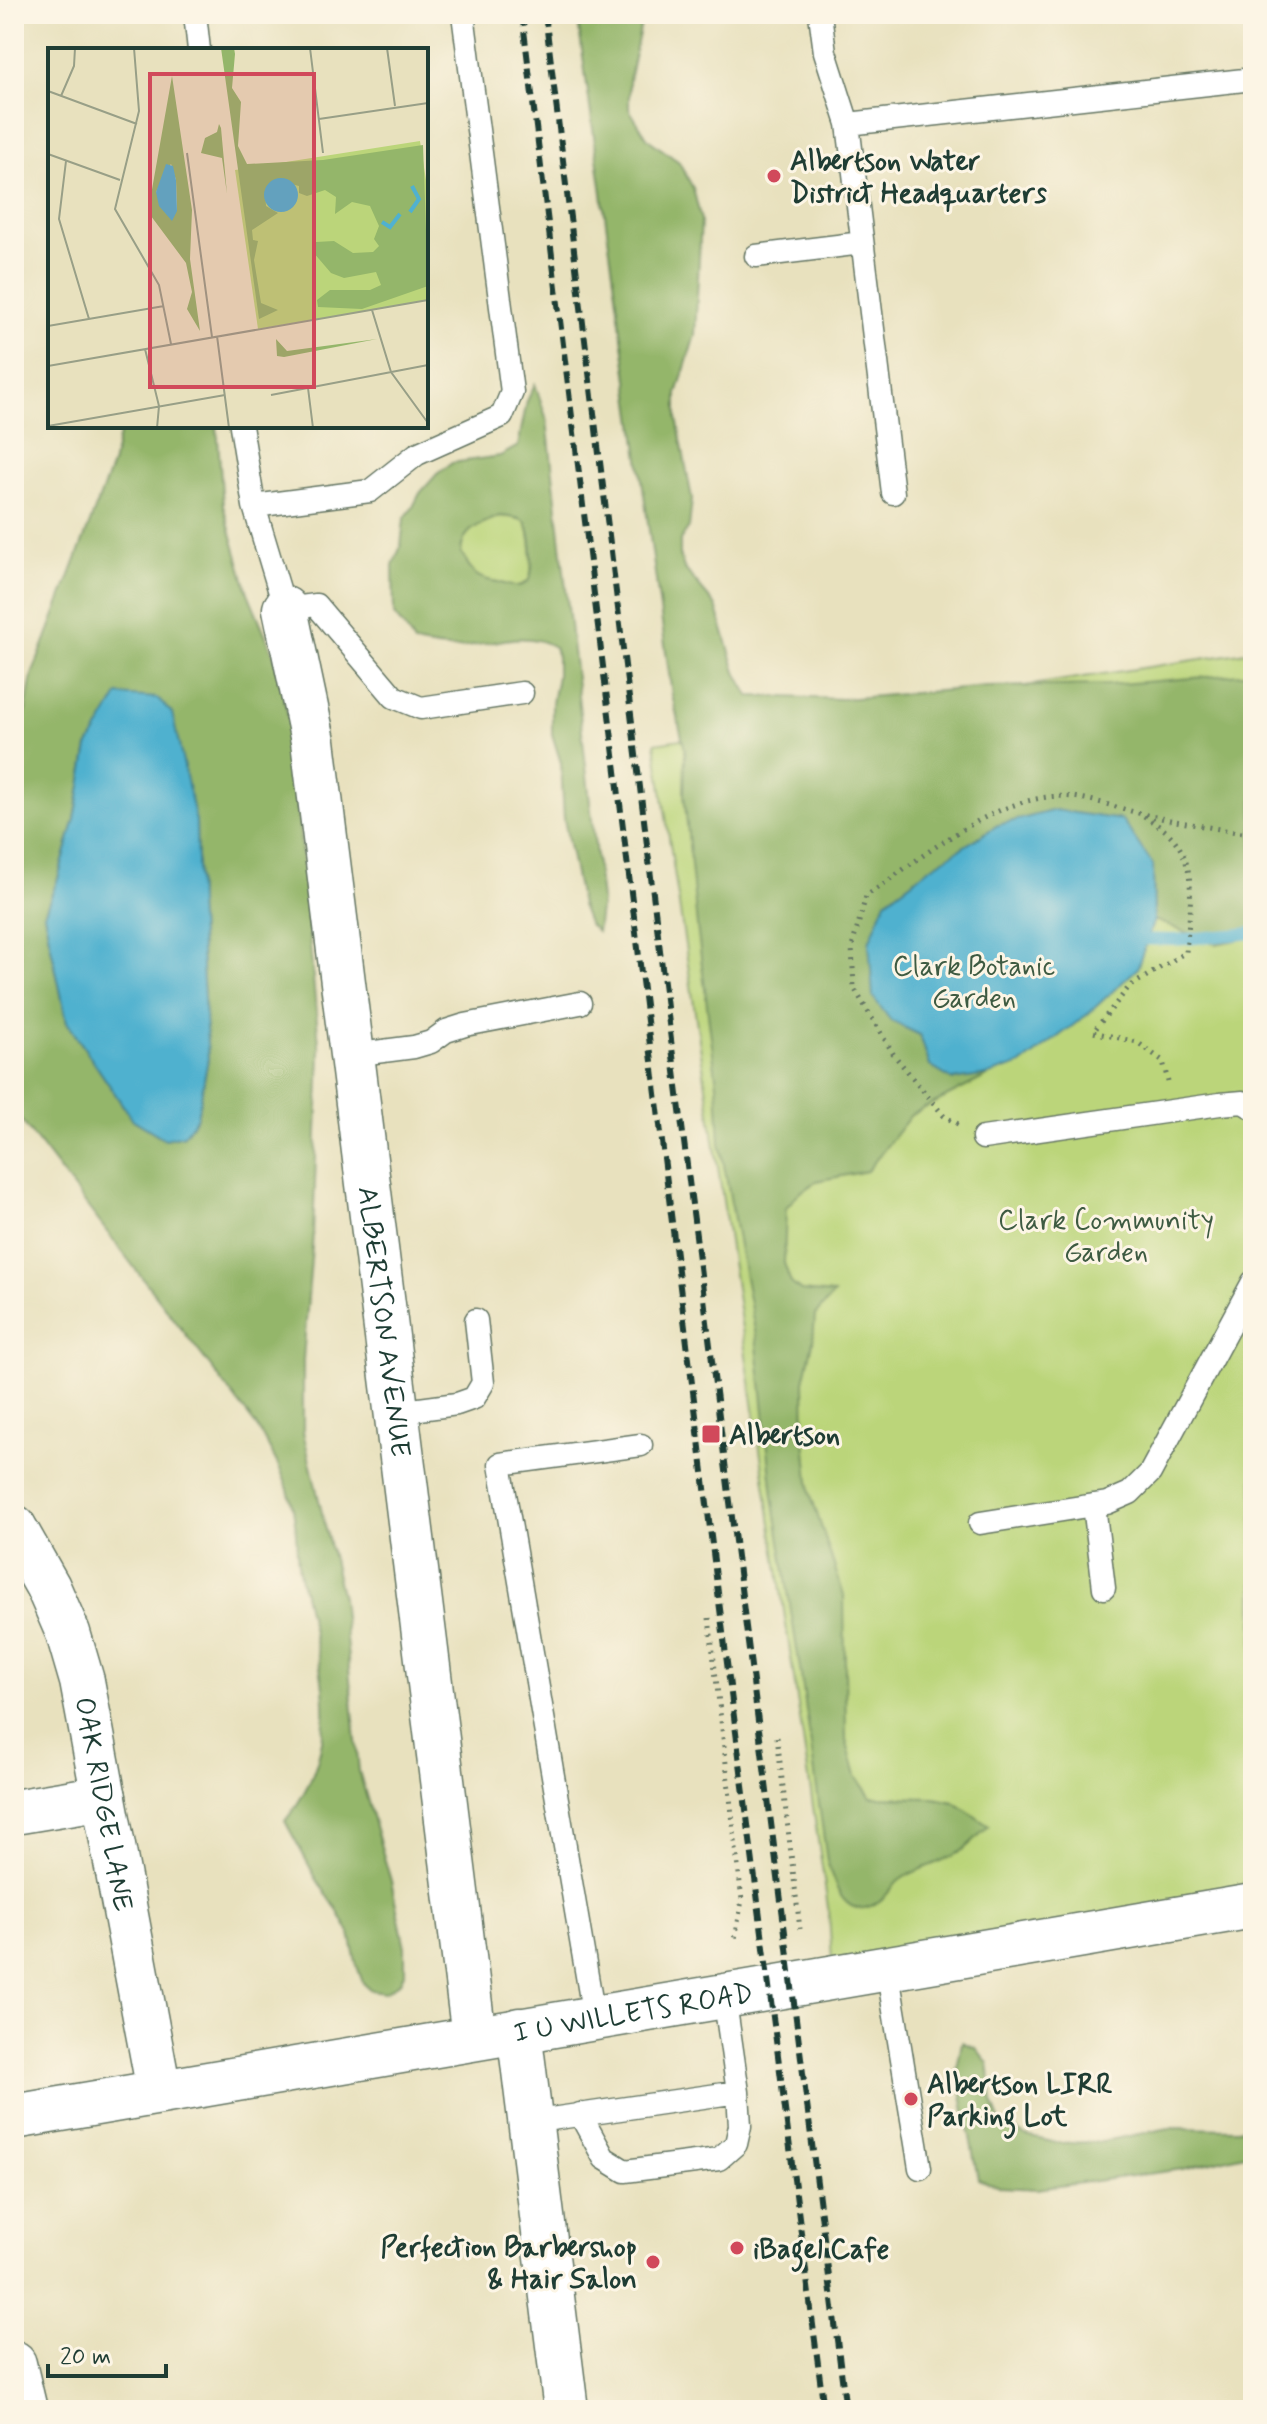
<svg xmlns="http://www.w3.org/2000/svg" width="1267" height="2424" viewBox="0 0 1267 2424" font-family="Mynerve,sans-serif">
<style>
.green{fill:#bbd57a;stroke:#6d8957;stroke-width:2}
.forest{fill:#94b66a;stroke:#5a7a4f;stroke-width:2;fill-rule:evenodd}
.water{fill:#50b1cf;stroke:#387782;stroke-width:2}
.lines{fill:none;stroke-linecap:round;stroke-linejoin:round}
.stream{stroke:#50b1cf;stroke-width:12}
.lane-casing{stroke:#657664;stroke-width:25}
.street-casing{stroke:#657664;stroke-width:47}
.secondary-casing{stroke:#657664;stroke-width:47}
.path{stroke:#657664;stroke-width:5;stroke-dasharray:2 6;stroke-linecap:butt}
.lane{stroke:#fff;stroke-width:22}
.street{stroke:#fff;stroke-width:44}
.secondary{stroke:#fff;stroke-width:44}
.rail{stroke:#1f3d34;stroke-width:6;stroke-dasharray:12 6;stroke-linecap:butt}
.poi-dot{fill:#d1495b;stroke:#fcf5e5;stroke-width:3}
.labels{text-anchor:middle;stroke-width:6;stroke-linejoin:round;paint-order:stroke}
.poi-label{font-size:28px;font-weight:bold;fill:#1f3d34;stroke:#fcf5e5;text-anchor:start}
.park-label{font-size:28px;fill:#3e5b42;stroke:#fcf5e5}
.street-label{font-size:28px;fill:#1f3d34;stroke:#fcf5e5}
.inset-river{fill:none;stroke:#50b1cf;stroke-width:4}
.inset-road{fill:none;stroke:#989f87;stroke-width:2}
.view{fill:#d1495b;fill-opacity:0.15;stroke:#d1495b;stroke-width:4}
.inset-edge{fill:none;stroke:#1f3d34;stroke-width:4}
</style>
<rect width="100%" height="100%" fill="#fcf5e5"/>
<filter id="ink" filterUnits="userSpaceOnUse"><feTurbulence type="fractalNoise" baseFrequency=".0125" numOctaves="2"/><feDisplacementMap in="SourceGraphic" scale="16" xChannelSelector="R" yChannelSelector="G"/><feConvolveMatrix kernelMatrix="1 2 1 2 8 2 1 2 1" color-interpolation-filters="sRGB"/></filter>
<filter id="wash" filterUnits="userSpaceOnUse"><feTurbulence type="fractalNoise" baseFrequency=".006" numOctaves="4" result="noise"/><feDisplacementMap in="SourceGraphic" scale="32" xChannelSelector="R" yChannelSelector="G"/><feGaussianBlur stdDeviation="1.8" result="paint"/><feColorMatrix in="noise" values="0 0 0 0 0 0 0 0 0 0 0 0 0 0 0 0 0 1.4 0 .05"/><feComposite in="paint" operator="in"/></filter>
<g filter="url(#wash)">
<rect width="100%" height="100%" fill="#e8e1be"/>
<path class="green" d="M499,516C507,517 517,517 524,521C531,526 535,573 528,581C520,590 507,585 498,582C491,581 481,579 475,574C468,568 467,560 461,554C462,528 479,525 499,516Z
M1253,651V1904L833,1977L829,1914L655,743Z"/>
<path class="forest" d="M577,14H643L629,81V109L648,139L679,162L693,188L701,220L695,335L677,394V418L692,499L689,527L680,541V555L684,568L716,606L736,672L749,696L843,699L987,687L1107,685L1253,673V937L1216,944L1154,920L1153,865L998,825L930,868L886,901L891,1021L920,1035L930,1066L953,1080L989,1075L911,1115L867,1171L817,1181L798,1194L786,1208L784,1263L791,1283L801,1291L834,1294L815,1315L813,1342L804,1381L805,1439L810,1492L844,1596L846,1740L856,1776L871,1797L934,1798L954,1802L989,1826C978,1835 968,1848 956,1854C939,1864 915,1869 900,1880C892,1886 887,1897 878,1902C845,1924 834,1884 827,1861L803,1688L773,1496L756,1336L720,1144L717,1085L697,926L684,794L685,750L672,695Z
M535,384L547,420L601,900L597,932L588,923L581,905L564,819L561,763L552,734V703L557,676V657L554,647C525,629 490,645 459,648C444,649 428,646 414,643L407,631L394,615L393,565L401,546L404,519L413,507L420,493L437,474L452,463L500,456L518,446L527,401ZM500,516C507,517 517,517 524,521C532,527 535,574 528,581C520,590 507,585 498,582C491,581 481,579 475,574C468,568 467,559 461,553C462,528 480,525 500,516Z
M121,426H217L223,505L248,593L274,655L290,725L320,1055L313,1234L303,1360V1432L342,1598L359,1771L391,1881L405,1947V1971L400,1982L385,1992L371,1990L363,1983L356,1963L350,1933L336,1908L317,1880L285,1821C351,1739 318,1662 299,1571C296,1555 297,1538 295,1522C291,1485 276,1459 257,1427L14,1111V777L32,675L112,465ZM88,747L196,821L198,905L208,1059L197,1117L184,1135L165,1139L132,1119L67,1022L44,914L58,879L75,819Z
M962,2042L976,2048L988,2063L993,2102L1000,2120L1026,2136L1057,2143L1099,2142L1169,2128L1237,2129L1253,2126V2152L1183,2169L1037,2189L1000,2187L978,2179L957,2069Z"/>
<path class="water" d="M118,695L157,698L172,713L196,821L198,905L208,1059L197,1117L184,1135L165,1139L132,1119L67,1022L44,914L58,879L75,819L88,747Z
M1055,810L1122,820L1153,865L1154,920L1137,969L1088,1014L1022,1064L989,1075L953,1080L930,1066L920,1035L891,1021L873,997L869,942L886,901L930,868L998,825Z"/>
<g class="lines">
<path class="stream" d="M1132,939L1174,940L1253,933"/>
</g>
</g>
<g filter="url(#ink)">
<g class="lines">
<defs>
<path id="lane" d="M195,14L199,50
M820,14L825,52L848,124L893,493
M848,124L1253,79
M756,256L862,243
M241,426L254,506L285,609L316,605L394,697L421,708L522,693
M254,506L370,491L417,454L502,416L512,392L463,14
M352,1055L414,1047L431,1042L446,1031L465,1025L580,1003
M983,1138L1220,1104L1243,1102L1253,1108
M397,1412L457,1404L474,1398L483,1383L476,1320
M1094,1505L1104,1588
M980,1523L1107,1503L1130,1493L1150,1473L1253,1282
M887,1968L920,2168
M594,2017L500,1464L641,1445
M580,2114L604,2158L625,2171L719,2159L736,2144L740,2126L738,2092
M530,2122L738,2092L724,1995"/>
<g id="street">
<path id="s1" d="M285,609L313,741L474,2037"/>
<path id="s2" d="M14,1527L48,1587L68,1633L82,1681L159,2091"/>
<path d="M14,1812L104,1797"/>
<path d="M519,2030L566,2410"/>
<path d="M14,2364L25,2410"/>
</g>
<g id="secondary">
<path id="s3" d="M14,2117L1253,1906"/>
</g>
</defs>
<use href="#lane" class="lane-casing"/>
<use href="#street" class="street-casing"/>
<use href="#secondary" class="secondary-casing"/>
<path class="path" d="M1144,816C1153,822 1163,828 1170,835C1200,866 1189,913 1186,952L1129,987L1093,1032L1137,1042L1163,1061L1168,1082
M958,1124L944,1116L894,1055L854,988L852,947L866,896C919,860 982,805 1048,797C1078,793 1110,806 1138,813C1176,822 1215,828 1253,835
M709,1618L742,1900L735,1939
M777,1737L800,1929"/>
<use href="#lane" class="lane"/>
<use href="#street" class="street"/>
<use href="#secondary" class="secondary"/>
<path class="rail" d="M522,14L720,1609L824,2410
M545,14L671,1040L846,2410"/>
</g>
</g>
<g class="poi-dot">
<circle cx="774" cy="176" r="8"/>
<rect x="701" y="1424" width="20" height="20" rx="4"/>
<circle cx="911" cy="2099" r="8"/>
<circle cx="737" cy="2248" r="8"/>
<circle cx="653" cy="2262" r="8"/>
</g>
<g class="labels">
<g class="poi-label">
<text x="790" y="170">Albertson Water<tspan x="790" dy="32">District Headquarters</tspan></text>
<text x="729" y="1444">Albertson</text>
<text x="927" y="2093">Albertson LIRR<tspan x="927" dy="32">Parking Lot</tspan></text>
<text x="637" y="2256" text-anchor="end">Perfection Barbershop<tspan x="637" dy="32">&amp; Hair Salon</tspan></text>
<text x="753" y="2258">iBagel Cafe</text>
</g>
<g class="park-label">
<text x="974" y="975">Clark Botanic<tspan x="974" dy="32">Garden</tspan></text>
<text x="1106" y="1229">Clark Community<tspan x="1106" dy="32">Garden</tspan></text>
</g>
<g class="street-label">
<text dy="10" stroke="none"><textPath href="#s1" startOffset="720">ALBERTSON AVENUE</textPath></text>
<text dy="10" stroke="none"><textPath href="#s2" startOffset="294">OAK RIDGE LANE</textPath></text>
<text dy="10" stroke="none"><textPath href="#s3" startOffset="628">I U WILLETS ROAD</textPath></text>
</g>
</g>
<g transform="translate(48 48)">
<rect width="380" height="380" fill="#e8e1be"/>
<path d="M372,93L380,145V252L210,281L187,122Z" fill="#bbd57a"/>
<path d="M173,0H186L187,6L184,40L193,54L190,98L199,116L275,112L375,97L380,238L314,261L270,259L269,252L282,242H322L333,237L328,224L296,230L283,225L265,204L268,194L286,193L305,205L325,204L331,198L326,191L331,178L322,158L304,154L287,166L288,149L277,142L259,148L251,145V138L231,133L217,142L218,158L230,165L204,182L205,192L210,193L206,212L213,255L230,262L211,271ZM124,28L144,162L142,211L152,283L139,261L144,244L138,215L100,164ZM123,116L128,132L129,163L108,144ZM171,76L173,80L179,146L174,110L153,105L157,90L169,84ZM228,291L239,303L329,291L236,309L229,308Z" fill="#94b66a" fill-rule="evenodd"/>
<path d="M118,116L125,118L128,132L129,163L124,173L111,158L108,144ZM216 147a17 17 0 1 1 34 0a17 17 0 1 1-34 0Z" fill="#50b1cf"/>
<path class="inset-river" d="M362,164L371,151L364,138M334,174L342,179L352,166"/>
<path class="inset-road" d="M86,0L91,63L67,161L111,237L123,296M262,0L275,105M339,0L347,58M0,43L89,76M13,48L26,18L27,0M271,71L380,55M139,105L164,289M0,106L72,132M18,113L11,171L41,271M324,262L343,324L380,375M0,278L116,258M169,288L181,380M97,301L111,358L109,380M0,318L380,252M260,340L265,380M223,347L380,317M0,378L177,347"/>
<path class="view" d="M102,26H266V339H102Z"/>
<rect width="380" height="380" class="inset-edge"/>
</g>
<rect width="1267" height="2424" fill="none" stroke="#fcf5e5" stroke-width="48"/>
<path d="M48 2364v12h118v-12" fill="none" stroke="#1f3d34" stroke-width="4"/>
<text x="60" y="2364" font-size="24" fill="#1f3d34" stroke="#fcf5e5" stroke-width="6" paint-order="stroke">20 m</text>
</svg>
